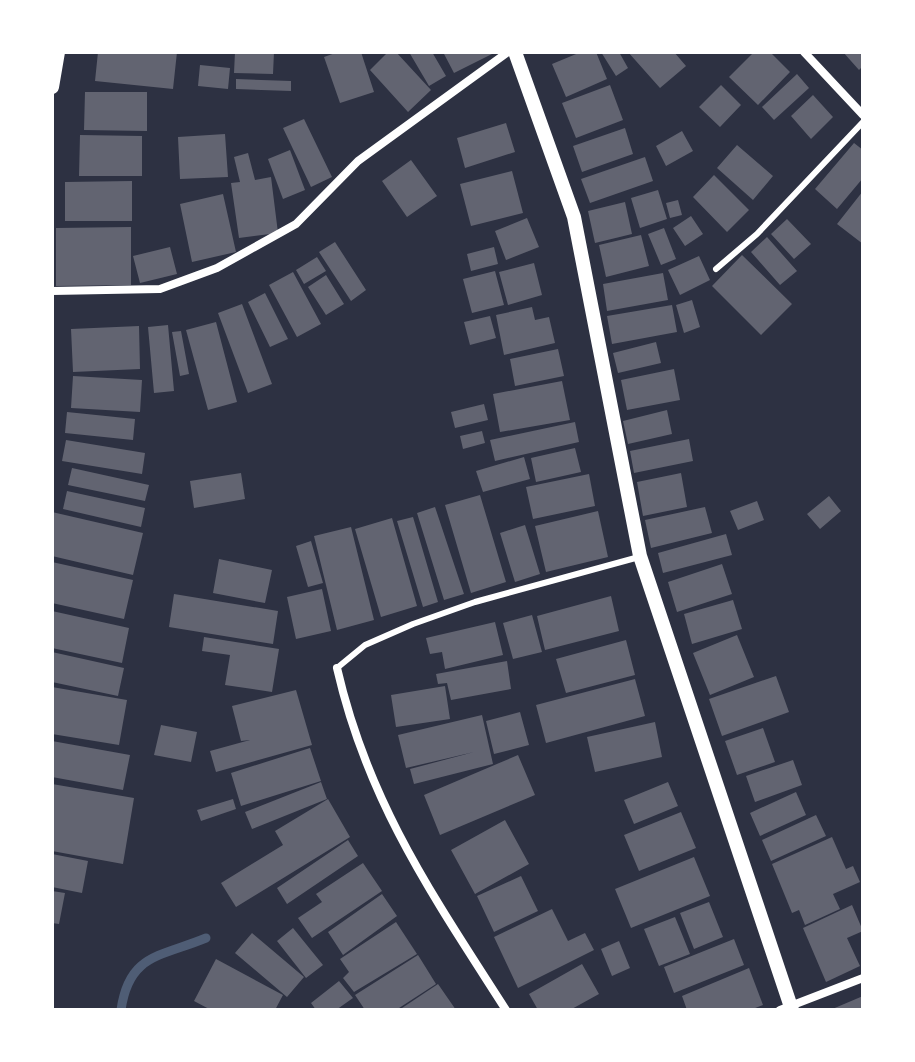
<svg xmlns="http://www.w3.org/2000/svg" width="915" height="1062" viewBox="0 0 915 1062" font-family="Poppins,sans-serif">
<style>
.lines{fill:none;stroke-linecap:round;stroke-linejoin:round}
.stream{stroke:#4f5d75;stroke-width:9}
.building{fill:#626471}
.service{stroke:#fff;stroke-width:6}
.minor{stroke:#fff;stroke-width:8}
.tertiary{stroke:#fff;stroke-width:14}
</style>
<rect width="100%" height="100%" fill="#2d3142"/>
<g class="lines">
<path class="stream" d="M121,1010C129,954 160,957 206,938"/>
</g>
<path class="building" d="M98,52H177L173,89L95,81Z
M235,52H274L273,74L234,73Z
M338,52H361L374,92L340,103L324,57Z
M388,52H396L431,90L408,112L370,70Z
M409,52H432L446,76L429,86Z
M443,52H496L454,73Z
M581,52H596L607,79L566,97L552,64Z
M601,52H619L628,68L616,76Z
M628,52H674L686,66L660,88Z
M754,52H770L790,72L758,105L729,77Z
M843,52H863V66L859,70Z
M200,65L230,68L228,89L198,86Z
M797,74L809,88L774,120L762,107Z
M236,79L291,81V91L236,89Z
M610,85L623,120L576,138L562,103Z
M721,85L741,105L720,127L699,107Z
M85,92H147V131L84,130Z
M813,95L833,117L811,139L791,116Z
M304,119L332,177L311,187L283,128Z
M506,123L515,152L465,168L457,138Z
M625,128L633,154L582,172L573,146Z
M682,131L693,151L666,166L656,146Z
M225,134L228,177L180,179L178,137Z
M80,135L142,136V176H79Z
M854,143L863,150V178L837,209L815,189Z
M737,145L773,176L753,200L717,168Z
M290,150L305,190L283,199L268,159Z
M248,153L255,180L271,177L278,233L239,238L231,183L240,182L234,157Z
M645,157L653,181L590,203L581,179Z
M411,160L437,196L407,217L382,181Z
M512,171L523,213L471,226L460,184Z
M714,175L749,210L727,232L693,197Z
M132,181V221H65V182Z
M658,190L667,219L640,228L631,198Z
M863,191V244L837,224Z
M223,194L236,252L192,262L180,204Z
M678,200L682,215L670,218L666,203Z
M625,202L632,234L595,243L588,211Z
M691,216L703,234L685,246L673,228Z
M527,218L539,247L506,260L495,231Z
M787,219L811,244L794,259L771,234Z
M131,227V285L56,286V228Z
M664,228L676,259L661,265L648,234Z
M641,235L649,266L606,277L599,245Z
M767,237L797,271L780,285L751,252Z
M335,242L366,290L351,301L319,252Z
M170,247L177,274L140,283L133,256Z
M494,247L498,264L471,271L467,254Z
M742,255L792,304L761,335L712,286Z
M699,256L710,280L680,295L668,270Z
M317,257L326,271L304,284L296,270Z
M534,263L542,295L508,305L499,272Z
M495,271L504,305L472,313L463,279Z
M293,272L321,324L297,337L269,285Z
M663,273L668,300L607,311L603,284Z
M326,275L344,304L326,315L308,287Z
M265,293L288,339L270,347L248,302Z
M692,300L700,327L684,333L676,305Z
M242,304L272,384L248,393L218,313Z
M672,305L677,332L612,344L607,316Z
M532,307L535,320L549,317L555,343L504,355L496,315Z
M490,316L496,338L470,345L464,322Z
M216,322L237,402L208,410L186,330Z
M168,325L174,391L154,393L148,327Z
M139,326L140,369L73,372L71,329Z
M181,331L189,374L180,376L172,332Z
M656,342L661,363L618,373L613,353Z
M558,349L564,376L515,386L510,359Z
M674,369L680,400L627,410L621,380Z
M73,376L142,380L140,412L71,408Z
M562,381L570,420L500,432L493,394Z
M484,404L488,420L455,428L451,412Z
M667,410L672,434L628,444L623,421Z
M67,412L135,419L133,440L65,433Z
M575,422L579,442L495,461L490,440Z
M482,431L485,443L463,449L460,436Z
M689,439L693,461L634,473L630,451Z
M66,440L145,453L142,474L62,461Z
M575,448L581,472L536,482L531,458Z
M524,457L530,479L483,492L476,471Z
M72,468L149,485L145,501L68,485Z
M241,473L245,499L194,508L190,481Z
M681,473L687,507L643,516L637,482Z
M589,474L595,506L533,519L526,487Z
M67,491L145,508L141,527L63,509Z
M480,495L506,582L471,593L445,505Z
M829,496L841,511L820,529L807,514Z
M757,501L764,520L738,530L730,511Z
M435,507L464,594L444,600L417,513Z
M705,507L712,533L651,548L645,520Z
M598,511L608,557L546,572L535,526Z
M52,512L143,533L133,575L52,556Z
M413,517L438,602L423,607L397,521Z
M392,518L417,606L381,617L355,529Z
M525,525L540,574L515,582L500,533Z
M351,527L374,620L337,630L314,536Z
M726,534L732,555L663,573L658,553Z
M311,541L323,583L308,587L296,546Z
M219,559L272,570L265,603L213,593Z
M52,562L133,580L124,619L52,603Z
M722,564L732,594L677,612L668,582Z
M322,589L331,631L296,639L287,597Z
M174,594L278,611L273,644L169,627Z
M611,596L619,631L545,650L537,616Z
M733,600L742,629L692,644L684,614Z
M52,611L129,628L122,663L52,648Z
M532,615L542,652L513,659L503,623Z
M495,622L503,655L445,669L442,652L430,654L426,638Z
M737,635L754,677L710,695L693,653Z
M204,637L279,649L272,692L225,685L230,655L202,651Z
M626,640L635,675L566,693L556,659Z
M52,652L124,668L118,696L52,682Z
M507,661L511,689L451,700L447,683L438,684L436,674Z
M776,676L789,712L722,736L709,699Z
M635,679L645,716L546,743L536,705Z
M445,686L450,719L396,727L391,695Z
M52,687L127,700L119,745L52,734Z
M296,690L312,745L216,772L210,751L250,740L241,741L232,706Z
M520,712L529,745L494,754L486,721Z
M482,715L493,764L414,784L410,769L474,752L406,768L398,735Z
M655,722L662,757L595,772L587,737Z
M161,725L197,732L191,762L154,755Z
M763,728L775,762L737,775L725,741Z
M52,741L130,755L123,790L52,777Z
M310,748L321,781L241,806L231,773Z
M518,755L535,795L440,835L424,795Z
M793,760L802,785L755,802L746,776Z
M321,782L327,799L252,829L245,812Z
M668,782L678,806L634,824L624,800Z
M52,784L134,798L123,864L52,851Z
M796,792L806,815L760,836L750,813Z
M233,799L236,809L201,821L197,810Z
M328,799L350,837L236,907L221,883L283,845L275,831Z
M681,812L696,848L639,871L624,835Z
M816,815L826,836L771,861L762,840Z
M505,820L529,864L475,894L451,850Z
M832,837L846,869L853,866L860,882L833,894L840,909L805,925L799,910L792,913L772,864Z
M348,840L358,856L287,904L277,888Z
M52,854L88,861L82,893L52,887Z
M694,857L710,896L631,928L615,889Z
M363,863L382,891L312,938L298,918L322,902L316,894Z
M521,876L538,911L494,932L477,896Z
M52,891L65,893L59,924L52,923Z
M382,894L397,916L343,955L328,932Z
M709,902L723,937L694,949L680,913Z
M852,905L863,931L847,938L860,966L826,982L803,928Z
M552,909L568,941L585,933L594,950L518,988L494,937Z
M675,917L690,954L659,966L644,929Z
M396,922L417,954L354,992L343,978L349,972L340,959Z
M293,928L323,965L306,978L277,941Z
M252,933L304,977L287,997L235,953Z
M734,939L744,965L674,993L664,967Z
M619,941L630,968L612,976L601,949Z
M418,955L436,984L396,1010H365L355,995Z
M216,959L283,995L275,1010H211L194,1001Z
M582,964L599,994L570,1010H538L529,994Z
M749,968L763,1005L750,1010H687L682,996Z
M339,981L353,998L336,1010H316L311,1003Z
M438,984L456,1010H399Z
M863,996V1010H830Z"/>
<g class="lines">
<path class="service" d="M716,269L757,234L863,122
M337,668L365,645L413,624L475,602L639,557"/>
<path class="minor" d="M804,52L863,115
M52,291L160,289L217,268L296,224L358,161L508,52
M337,668C368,803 433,896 506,1010
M780,1010L863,978"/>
<path class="tertiary" d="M515,52L574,217L640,556L792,1010
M52,87L58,52"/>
</g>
<rect width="915" height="1062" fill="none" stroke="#ffffff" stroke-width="108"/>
</svg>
